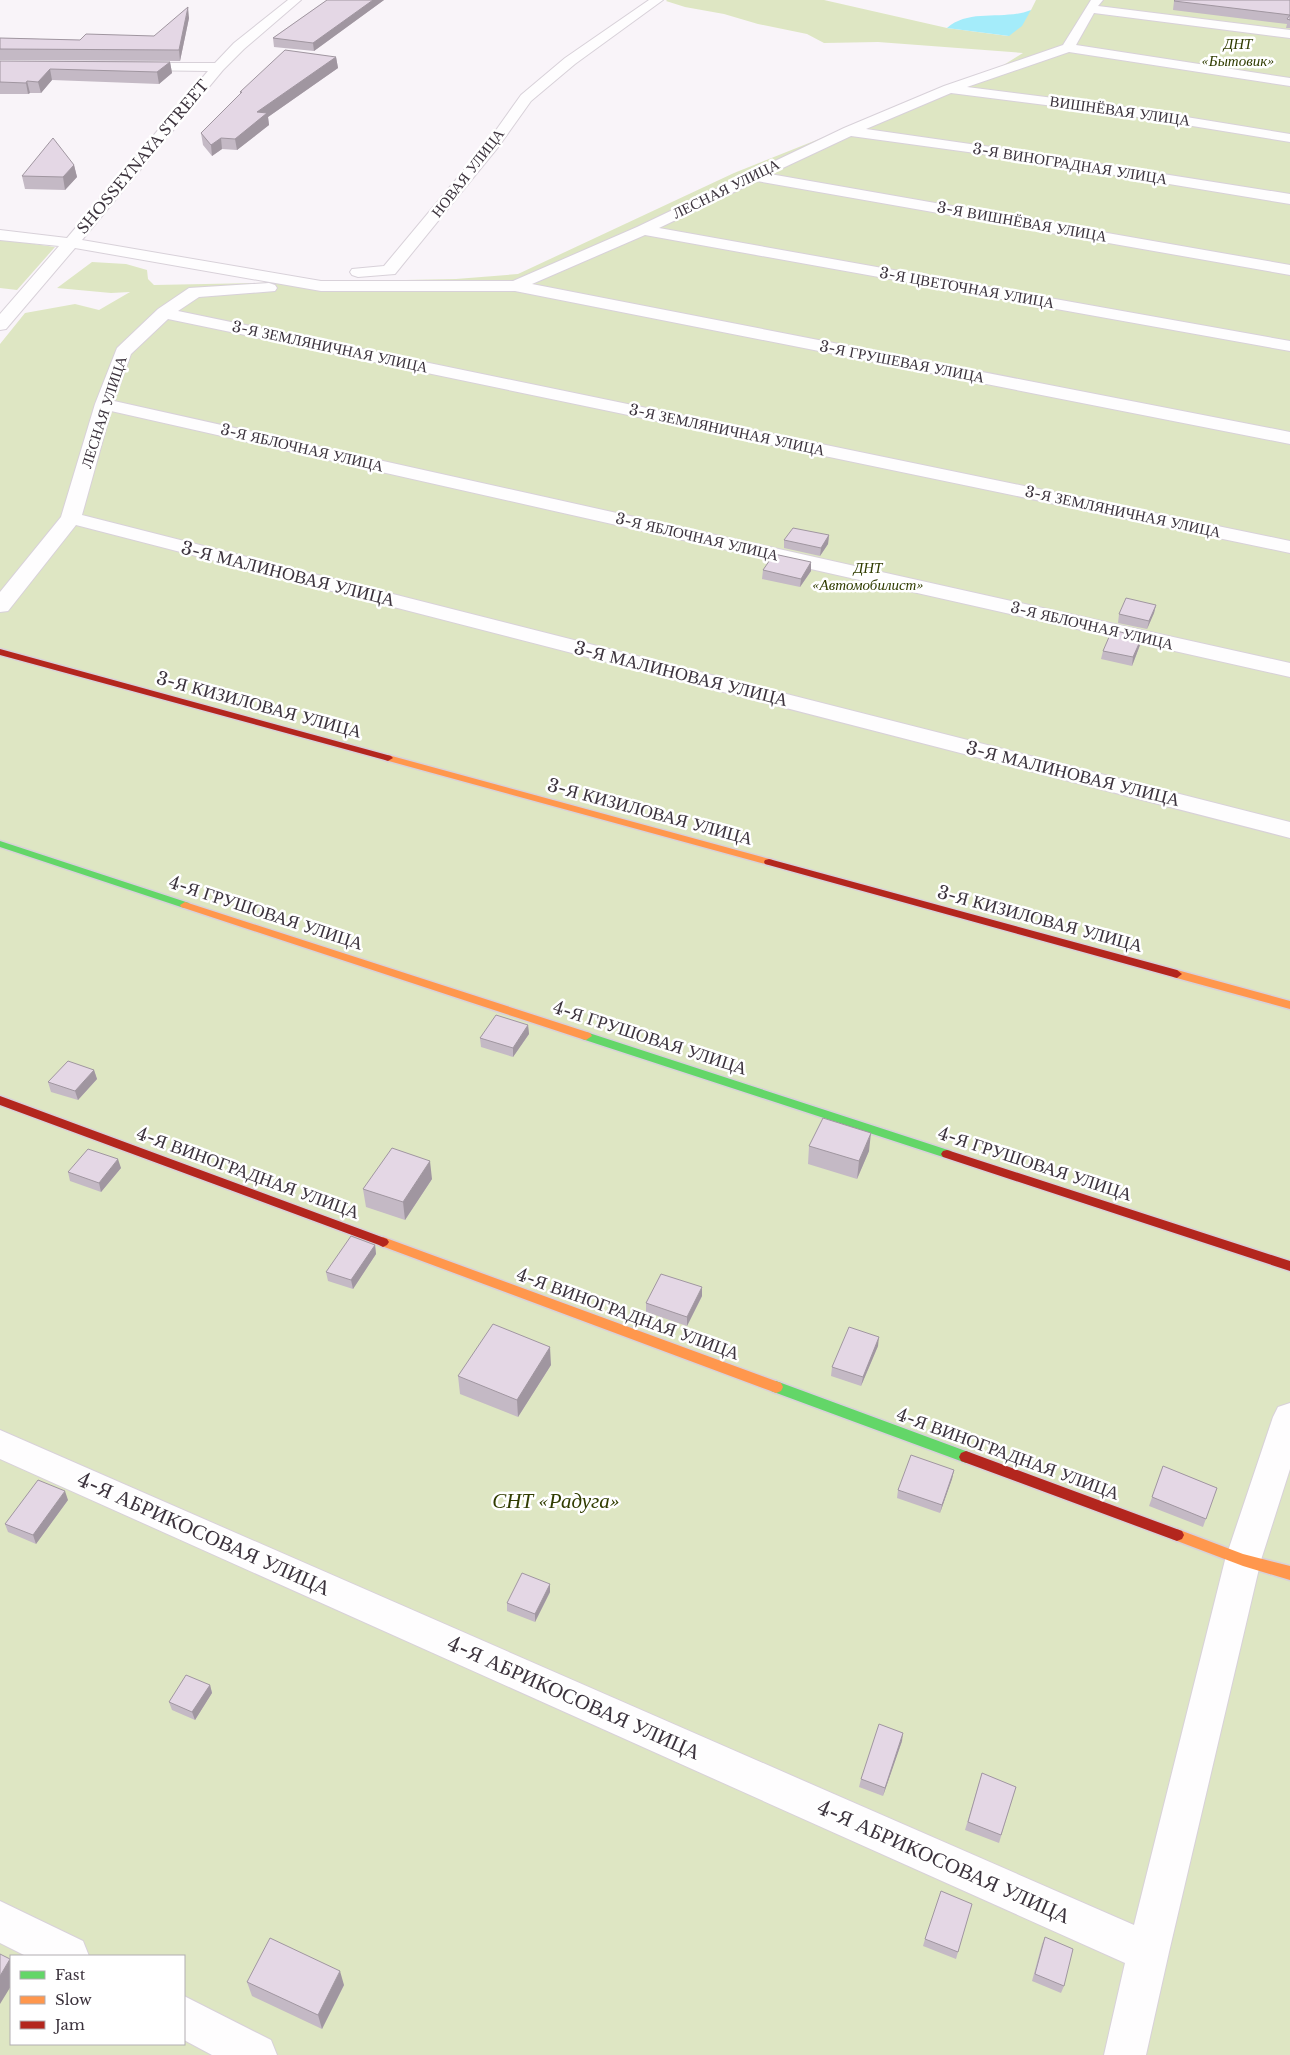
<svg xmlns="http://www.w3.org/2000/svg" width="1290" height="2055" viewBox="0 0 1290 2055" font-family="'Libre Baskerville',serif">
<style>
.green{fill:#dee6c3;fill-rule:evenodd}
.water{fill:#a4ecfa}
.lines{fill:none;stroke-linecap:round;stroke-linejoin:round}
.street-casing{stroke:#d8d1d9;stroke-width:2}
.fast-casing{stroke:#d8d1d9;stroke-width:3}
.slow-casing{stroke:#d8d1d9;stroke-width:3}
.jam-casing{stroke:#d8d1d9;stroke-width:3}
.street{fill:#fefdfe;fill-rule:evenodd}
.fast{fill:#63d668;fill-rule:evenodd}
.slow{fill:#ff974d;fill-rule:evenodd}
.jam{fill:#b3261e;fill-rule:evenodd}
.wall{fill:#c4b9c5}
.shaded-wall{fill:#a096a0}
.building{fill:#e4d7e5;stroke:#a096a0}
.labels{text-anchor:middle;stroke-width:5;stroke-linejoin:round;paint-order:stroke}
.far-park-label{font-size:15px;font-style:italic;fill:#303c01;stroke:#fff}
.far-street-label{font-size:15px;fill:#3c333d;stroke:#fff}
.street-label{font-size:18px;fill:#3c333d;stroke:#fff}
.near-park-label{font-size:21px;font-style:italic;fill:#303c01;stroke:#fff}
.near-street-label{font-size:21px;fill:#3c333d;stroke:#fff}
</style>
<rect width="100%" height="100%" fill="#f9f4f9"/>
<path class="green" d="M667,0H824L947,28L1008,36L1031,10L1036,0H1290V2055H0V344L25,313L75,304L99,310L130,292L111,293L57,288L92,262L126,264L147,270L148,279L154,285L456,279L518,274L734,173L1002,66L1023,53L878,42L824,43L807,34L758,24L724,14L685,7L666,1ZM11,1956H184V2044H11Z
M0,239L55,247L17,290L0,288Z"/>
<path class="water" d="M1031,10L1022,26L1009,36L947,28C970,8 1004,21 1031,10Z"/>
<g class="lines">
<defs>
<path id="street" d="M288,0H301L244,49L223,70L82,240L321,281H513L637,227L844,128L944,86L1063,45L1091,0H1103L1098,6L1290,30V38L1094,13L1076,45L1290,78V86L1069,52L967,87L1125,107L1290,134V142L1125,115L951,93L866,129L1012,150L1290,194V204L1012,158L851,136L770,174L1290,265V275L757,181L659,228L1290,341V351L645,235L532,284L1290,432V444L515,291H321L75,248L6,329L0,330V314L59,246L0,240V230L67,238L208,71L135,70L128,66L130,63H215L234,43Z
M649,0H663L575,64L531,101L499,146L395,274L358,277L352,275L350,272L352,269L384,266L489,140L521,95L565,58Z
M269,283L275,285L277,288L275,291L199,297L178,311L1290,541V553L168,319L131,354L114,401L1290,663V677L111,411L82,515L1290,822V838L76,525L8,611L0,612V592L61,517L95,404L117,348L158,309L189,288Z
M1290,1403V1469L1261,1560L1169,1952L1146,2055H1104L1125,1963L0,1459V1430L1134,1925L1225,1560L1273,1417L1278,1407Z
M0,1901L83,1941L89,1956H26L0,1943Z
M184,1996L271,2040L277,2055H212L184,2040Z"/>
<path id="fast" d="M0,841L189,903L190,905L185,908L181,907L0,847Z
M586,1032L951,1151L953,1154L951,1157H943L582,1039L580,1036L582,1033Z
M776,1381L971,1453L973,1457L971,1461L966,1463L771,1391L769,1387L771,1383Z"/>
<path id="slow" d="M388,755L773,860L774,862L769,865L385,760L383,758Z
M185,902L590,1033L592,1036L586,1040L582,1039L181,907L180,905Z
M1177,970L1290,1001V1009L1173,977L1172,974L1173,971Z
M383,1237L781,1383L783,1387L781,1391L776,1393L771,1391L379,1245L377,1242L379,1239Z
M1177,1529L1243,1554L1290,1566V1580L1243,1566L1172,1539L1170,1535L1172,1531Z"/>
<path id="jam" d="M0,649L391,756L393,758L388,761L385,760L0,655Z
M769,859L1177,970L1182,974L1177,978L765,864L764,862L765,860Z
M0,1096L387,1239L389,1242L387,1245L383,1247L379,1245L0,1105Z
M947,1150L1290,1261V1271L943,1157L941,1154L943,1151Z
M966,1451L1182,1531L1184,1535L1182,1539L1177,1541L961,1461L959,1457L961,1453Z"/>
</defs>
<use href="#street" class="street-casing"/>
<use href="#fast" class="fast-casing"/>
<use href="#slow" class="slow-casing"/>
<use href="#jam" class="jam-casing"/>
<use href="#street" class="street"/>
<use href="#fast" class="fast"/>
<use href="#slow" class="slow"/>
<use href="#jam" class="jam"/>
</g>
<path class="wall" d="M327,0H384L314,51L274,47L273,38Z
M1290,0V28H1286L1287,24L1173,10L1174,1Z
M189,18L180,61L0,60V38L80,40L154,36Z
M336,57L338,68L268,117L269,125L237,150L222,149L212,156L203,145L201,133L240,95V92Z
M0,61L170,62L172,73L159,84L52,80L41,93H30L28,94H0Z
M74,165L77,177L65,190L25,189L22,176Z
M829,535L828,544L820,556L784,548V540Z
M763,570L811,571L800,587L762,579Z
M1156,605L1154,613L1147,629L1118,623L1119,614Z
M1142,637L1140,645L1132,666L1101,659L1103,651Z
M528,1025L529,1034L513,1057L481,1047L480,1038Z
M94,1070L97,1079L78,1100L51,1092L48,1082Z
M809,1146L869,1151L857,1179L808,1164Z
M121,1168L101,1192L70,1181L68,1172Z
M432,1179L405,1220L366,1207L363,1189Z
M375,1245L376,1254L353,1289L328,1281L326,1272Z
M702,1296L687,1326L646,1312V1303Z
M878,1346L861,1386L831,1376L832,1367Z
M551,1365L518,1417L460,1394L458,1376Z
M1163,1466L1217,1488L1203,1527L1149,1506Z
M954,1470L952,1479L940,1513L897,1498L898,1490Z
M68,1500L36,1544L8,1532L5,1524Z
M550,1584V1592L535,1622L507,1611V1603Z
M210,1685L212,1693L195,1720L172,1710L169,1702Z
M902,1741L883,1796L859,1787L861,1779Z
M982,1773L1016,1787L999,1843L965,1830Z
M972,1904L956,1959L923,1946L925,1939Z
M1045,1937L1064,1986L1061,1993L1032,1981L1042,1944Z
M247,1982L344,1985L322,2029L252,1996Z"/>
<path class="shaded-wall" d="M373,0H384L314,51L313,43Z
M188,7L189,18L180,61L179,50Z
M336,57L338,68L268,117L269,125L237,150L235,139L257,112Z
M170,62L172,73L159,84L157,72Z
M50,69L52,80L41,93L38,82Z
M27,81L30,93L28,94L26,83Z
M221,138L222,149L212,156L211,145Z
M74,165L77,177L65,190L63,177Z
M829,535L828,544L820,556L821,548Z
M811,562V571L800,587L801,579Z
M1156,605L1154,613L1147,629L1149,621Z
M1142,637L1140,645L1132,666L1133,657Z
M528,1025L529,1034L513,1057V1048Z
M94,1070L97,1079L78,1100L75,1091Z
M871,1133L869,1151L857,1179L859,1161Z
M118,1159L121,1168L101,1192L99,1183Z
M430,1161L432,1179L405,1220L403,1202Z
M375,1245L376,1254L353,1289L351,1280Z
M702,1287V1296L687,1326V1317Z
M879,1337L878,1346L861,1386L863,1377Z
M550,1347L551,1365L518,1417L517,1400Z
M954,1470L952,1479L940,1513L942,1505Z
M65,1491L68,1500L36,1544L33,1535Z
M550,1584V1592L535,1622V1614Z
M210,1685L212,1693L195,1720L192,1712Z
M903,1733L902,1741L883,1796L885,1788Z
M10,1959L11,1961V1986L0,2004V1976Z
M340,1971L344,1985L322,2029L318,2015Z"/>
<path class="building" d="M327,0H373L313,43L273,38Z
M1175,0H1290V20L1287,19L1290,15L1174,1Z
M188,7L179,50L0,49V38L80,40L86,34L154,36Z
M285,50L336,57L257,112L267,113L235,139L221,138L211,145L201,133L242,92H240Z
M0,61L170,62L157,72L50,69L38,82L27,81L26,83L0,82Z
M53,138L74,165L63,177L22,176Z
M793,528L829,535L821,548L784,540Z
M774,554L811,562L801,579L763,570Z
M1126,598L1156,605L1149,621L1119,614Z
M1112,630L1142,637L1133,657L1103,651Z
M496,1015L528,1025L513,1048L480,1038Z
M68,1061L94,1070L75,1091L48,1082Z
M823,1118L871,1133L859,1161L809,1146Z
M392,1148L430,1161L403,1202L363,1189Z
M88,1149L118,1159L99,1183L68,1172Z
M351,1236L375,1245L351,1280L326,1272Z
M661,1274L702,1287L687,1317L646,1303Z
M493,1324L550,1347L517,1400L458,1376Z
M849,1327L879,1337L863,1377L832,1367Z
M911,1455L954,1470L942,1505L898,1490Z
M1163,1466L1217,1488L1206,1519L1152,1497Z
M38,1480L65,1491L33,1535L5,1524Z
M522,1573L550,1584L535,1614L507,1603Z
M186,1675L210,1685L192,1712L169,1702Z
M879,1724L903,1733L885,1788L861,1779Z
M982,1773L1016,1787L1001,1835L968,1822Z
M941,1891L972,1904L958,1952L925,1939Z
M1045,1937L1073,1949L1064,1986L1035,1974Z
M270,1938L340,1971L318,2015L247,1982Z
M0,1954L10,1959L0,1976Z"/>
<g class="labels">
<g class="far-park-label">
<text x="1238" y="49">ДНТ<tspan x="1238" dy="17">«Бытовик»</tspan></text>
<text x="868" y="573">ДНТ<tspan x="868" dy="17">«Автомобилист»</tspan></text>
</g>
<g class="far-street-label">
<text transform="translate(1120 111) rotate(8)" y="5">ВИШНЁВАЯ УЛИЦА</text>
<text transform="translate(143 157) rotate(-50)" y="5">SHOSSEYNAYA STREET</text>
<text transform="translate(1070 164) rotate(9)" y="5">3-Я ВИНОГРАДНАЯ УЛИЦА</text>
<text transform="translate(468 173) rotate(-52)" y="5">НОВАЯ УЛИЦА</text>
<text transform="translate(726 189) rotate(-26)" y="5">ЛЕСНАЯ УЛИЦА</text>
<text transform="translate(1022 222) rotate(10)" y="5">3-Я ВИШНЁВАЯ УЛИЦА</text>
<text transform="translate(967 288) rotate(10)" y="5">3-Я ЦВЕТОЧНАЯ УЛИЦА</text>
<text transform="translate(330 347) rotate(12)" y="5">3-Я ЗЕМЛЯНИЧНАЯ УЛИЦА</text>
<text transform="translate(902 362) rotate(11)" y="5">3-Я ГРУШЕВАЯ УЛИЦА</text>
<text transform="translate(104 412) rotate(-72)" y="5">ЛЕСНАЯ УЛИЦА</text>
<text transform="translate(727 430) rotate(12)" y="5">3-Я ЗЕМЛЯНИЧНАЯ УЛИЦА</text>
<text transform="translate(302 448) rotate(13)" y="5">3-Я ЯБЛОЧНАЯ УЛИЦА</text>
<text transform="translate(1123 512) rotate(12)" y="5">3-Я ЗЕМЛЯНИЧНАЯ УЛИЦА</text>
<text transform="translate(697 537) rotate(13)" y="5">3-Я ЯБЛОЧНАЯ УЛИЦА</text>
<text transform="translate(1092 626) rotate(13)" y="5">3-Я ЯБЛОЧНАЯ УЛИЦА</text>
</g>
<g class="street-label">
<text transform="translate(288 574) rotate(14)" y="6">3-Я МАЛИНОВАЯ УЛИЦА</text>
<text transform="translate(681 674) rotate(14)" y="6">3-Я МАЛИНОВАЯ УЛИЦА</text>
<text transform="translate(259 705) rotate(15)" y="6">3-Я КИЗИЛОВАЯ УЛИЦА</text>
<text transform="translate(1073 774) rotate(14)" y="6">3-Я МАЛИНОВАЯ УЛИЦА</text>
<text transform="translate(650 812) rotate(15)" y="6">3-Я КИЗИЛОВАЯ УЛИЦА</text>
<text transform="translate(266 913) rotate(18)" y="6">4-Я ГРУШОВАЯ УЛИЦА</text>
<text transform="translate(1040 919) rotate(15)" y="6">3-Я КИЗИЛОВАЯ УЛИЦА</text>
<text transform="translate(650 1038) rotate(18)" y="6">4-Я ГРУШОВАЯ УЛИЦА</text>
<text transform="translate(1035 1164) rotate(18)" y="6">4-Я ГРУШОВАЯ УЛИЦА</text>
<text transform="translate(248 1173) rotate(20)" y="6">4-Я ВИНОГРАДНАЯ УЛИЦА</text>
<text transform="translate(628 1314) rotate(20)" y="6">4-Я ВИНОГРАДНАЯ УЛИЦА</text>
<text transform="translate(1008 1454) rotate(20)" y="6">4-Я ВИНОГРАДНАЯ УЛИЦА</text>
</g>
<g class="near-park-label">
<text x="556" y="1508">СНТ «Радуга»</text>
</g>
<g class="near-street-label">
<text transform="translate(204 1534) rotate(24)" y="7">4-Я АБРИКОСОВАЯ УЛИЦА</text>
<text transform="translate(574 1698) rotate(24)" y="7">4-Я АБРИКОСОВАЯ УЛИЦА</text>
<text transform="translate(944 1862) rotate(24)" y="7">4-Я АБРИКОСОВАЯ УЛИЦА</text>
</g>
</g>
<rect x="10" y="1955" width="175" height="90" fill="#ffffff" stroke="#b1adb1"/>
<rect x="20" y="1971" width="25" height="8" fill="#63d668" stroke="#b1adb1"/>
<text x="55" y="1980" font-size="15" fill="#3c333d">Fast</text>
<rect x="20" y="1996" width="25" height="8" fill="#ff974d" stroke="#b1adb1"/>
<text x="55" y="2005" font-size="15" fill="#3c333d">Slow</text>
<rect x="20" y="2021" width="25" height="8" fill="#b3261e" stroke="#b1adb1"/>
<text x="55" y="2030" font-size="15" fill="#3c333d">Jam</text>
</svg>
